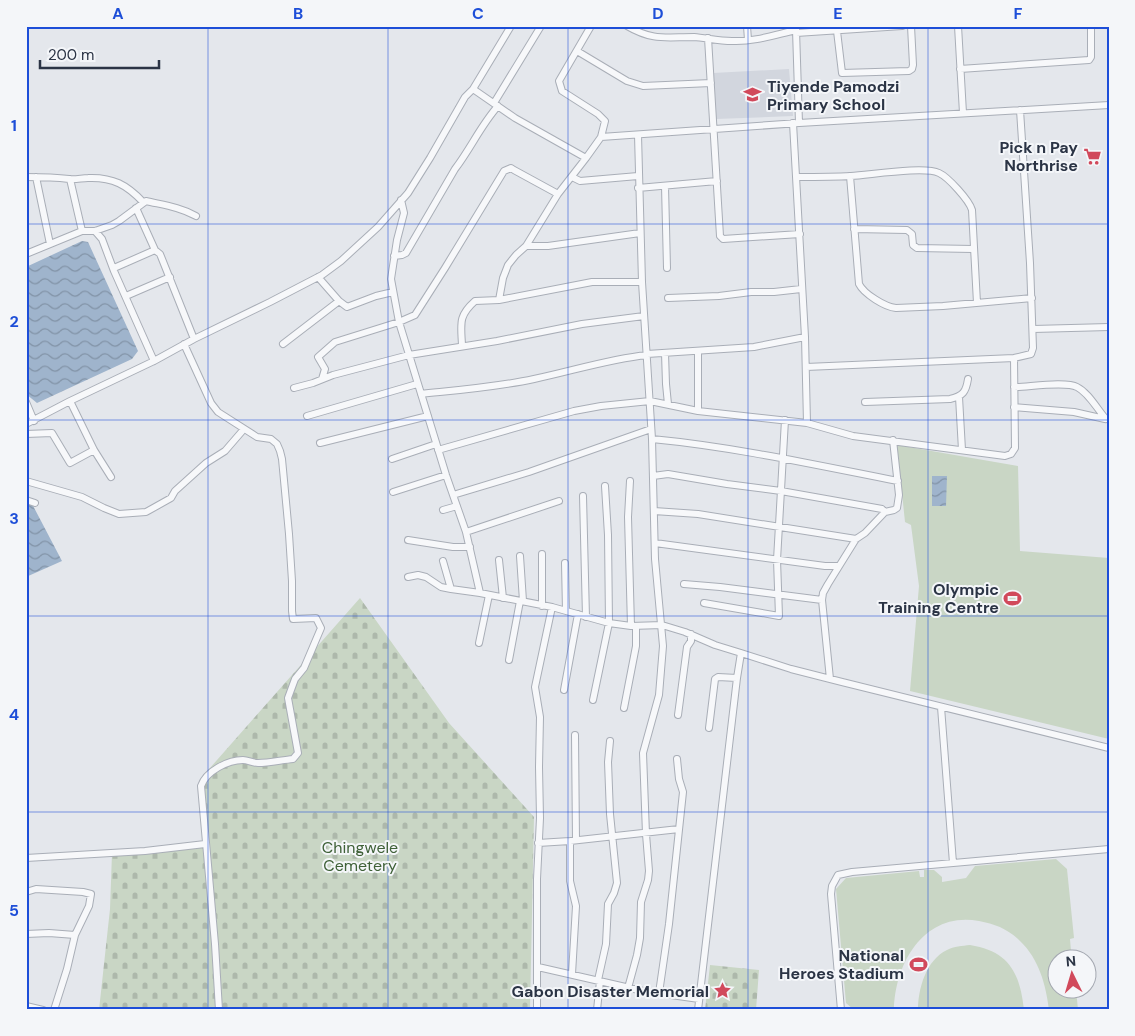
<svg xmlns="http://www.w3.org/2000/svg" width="1135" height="1036" viewBox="0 0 1135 1036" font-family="'DM Sans',sans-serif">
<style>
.built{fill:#d2d6de}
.grass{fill:#c9d6c5}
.cemetery{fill:url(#cemetery-stones)}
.water{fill:url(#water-waves)}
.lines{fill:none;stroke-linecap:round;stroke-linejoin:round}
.minor-casing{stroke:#a9aeb7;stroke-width:8}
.minor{stroke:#f7f8fa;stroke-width:6}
.grid{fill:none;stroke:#1d4ed8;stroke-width:1;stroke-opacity:0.55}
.labels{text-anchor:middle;stroke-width:4;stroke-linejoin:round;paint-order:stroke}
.poi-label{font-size:16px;font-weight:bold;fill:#2b3445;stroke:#f4f6f9;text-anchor:end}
.park-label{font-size:16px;fill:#3f6138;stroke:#f4f6f9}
.neatline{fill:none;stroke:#1d4ed8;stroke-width:2}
.grid-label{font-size:16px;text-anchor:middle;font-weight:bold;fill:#1d4ed8}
</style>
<defs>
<pattern id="cemetery-stones" width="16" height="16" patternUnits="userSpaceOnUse" patternTransform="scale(1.25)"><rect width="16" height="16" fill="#c9d6c5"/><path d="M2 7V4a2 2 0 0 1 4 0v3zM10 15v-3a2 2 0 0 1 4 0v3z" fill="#adb8ab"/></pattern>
<pattern id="water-waves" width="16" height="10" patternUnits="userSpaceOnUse" patternTransform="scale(1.25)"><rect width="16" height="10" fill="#9fb4cc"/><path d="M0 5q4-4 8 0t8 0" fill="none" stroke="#8293a7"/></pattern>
</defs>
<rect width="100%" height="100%" fill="#e4e7ec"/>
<path class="built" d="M789,69L793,116L716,119L713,73Z"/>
<path class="grass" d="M897,445L1018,466L1020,551L1109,558V739L910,691L919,586L911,525L905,522Z
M1056,859L1067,869L1074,938L1070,939L1071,951H1074V958H1058V988L1076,989L1078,1010H1049C1046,985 1039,959 1020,941C1008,929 995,924 979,921C925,911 895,962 894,1010H854L846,1003L836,889L846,878L919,871L920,877H924V870H934L942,877V882L966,878L975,866Z
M970,945C1009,951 1020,973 1024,1010H918C918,989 926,960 947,950C954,946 962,946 970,945Z"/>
<path class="cemetery" d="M360,598L449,723L534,817L530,1010H99L110,909L112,853L207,842L202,777Z
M710,965L759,970L756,1010H705Z"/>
<path class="water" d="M82,241L88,242L138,351L132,359L37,403L26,394V267Z
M932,476H947L946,506H932Z
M26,500H30L62,561L26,577Z"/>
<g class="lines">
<defs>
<path id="minor" d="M627,26C653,41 665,37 694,37C706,38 719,41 732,41C754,42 774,35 796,30
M747,26L748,40
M958,26L963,113
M796,30L799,123
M837,31L842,73L909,71L912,69L913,65L911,26
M796,33L902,26
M708,38L720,236L723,239L800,234
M577,51L627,81L643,86L711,83
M960,69L1089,60L1091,57V26
M473,89L515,118L586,158L601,137L605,121L598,114L562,91L559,81L591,26
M494,103L541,26
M793,123L805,337L807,423
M601,137L799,123L1109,105
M850,176L859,284C864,294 885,307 896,308L943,306L1032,298
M26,177C42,177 53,177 69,179C75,180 82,178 88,178C113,177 127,185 143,202
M36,177L50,244
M572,177L580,181L638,176
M797,177C815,177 833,177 851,176C870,175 924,166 939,173C948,177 969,200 972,210L977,303
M70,179L82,231
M665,186L667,268
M638,188L717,181
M401,200L404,213L397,240L391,279L399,322L446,475L466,532L480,593
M136,208L155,250L160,254L194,339
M854,229L907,230L912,234L913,245L917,248L973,249
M95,231L102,239L114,271L154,361
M526,246H548L640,233
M26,254L82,231H95L112,225L119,221L146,201C163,205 180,207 196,216
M394,256L402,255L406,253L455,169C471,148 481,125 498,106
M114,268L155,250
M318,277L339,301L347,307L376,296L393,292
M126,296L170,277
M668,298L719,296L751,292H774L801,289
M499,300L503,278L508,265L516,255L526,246L558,194L586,158
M1033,329L1109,327
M184,344L211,403L218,412L257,437L271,439L277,444L280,451L282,459L289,534L292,581V611L293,619L316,618L321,628L304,668L295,679L288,698L298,753L293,759C282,760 269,763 258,763C252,763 248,760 243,760C228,760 206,771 201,786L215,944L219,1010
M283,344L339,301
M462,345C461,324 458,316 475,301L499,300L592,282H642
M698,351V411
M665,353L666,384L668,404
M647,354L754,347L805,337
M806,367L1014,358L1031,354L1033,348L1030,263L1020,110
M322,379L325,369L318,357L335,342L399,322L415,315L445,268L504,171L511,168L514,170L558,194
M1014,387C1028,387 1066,381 1077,387C1089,393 1097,409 1106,419
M294,388L313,383L333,375L409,355L497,341L582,324L644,316
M421,394C459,390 497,387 534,379C572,371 609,359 647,355
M959,397L962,450
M70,401L94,450L111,477
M26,402L34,421
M865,402L950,399C963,396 966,392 968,379
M1014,407L1074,412L1105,419
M307,416L417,384
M26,424L70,401L154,361L194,339L270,302L322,275L341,261L378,227L408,193L430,158L465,97L473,89L511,26
M26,434L52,433L70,463L94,450
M652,439C735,447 816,465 898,481
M320,443L428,416
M438,450L574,411L601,406L650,401L698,411L807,423L853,436L1005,456L1011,454L1015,448L1014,358
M392,459L436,444
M653,476L668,474L727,484L781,491L882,509L885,512
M26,481L82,497L104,508L119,514L146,512L171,498L175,491L206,463L225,451L244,429
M630,481L628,517L631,626
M393,492L446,475
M453,495L529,472L651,429
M583,496L586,617
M26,500L35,503
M443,510L457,506
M654,511L698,514L856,539
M466,532L559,501
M408,540L453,547H470
M655,543L825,566H838
M542,554V606
M520,556L523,601
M499,560L503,598
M443,561L451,589
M565,563L566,611
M408,577L418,575L426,577L441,587L451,589L480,593L552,607L609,623L631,626L662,625L685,632L715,645L741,653
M684,584L720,587L822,600
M704,603L779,616L777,560L785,420
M479,643L489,595
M509,660L520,601
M830,679L822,600L823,593L828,584L856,539L865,533L885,512L894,510L897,508L899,495L893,440
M564,690L578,614
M593,700L609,623L608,535L605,486
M941,707L953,863
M624,708L636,646V626
M678,715L687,647L691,641V634
M709,728L715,679L718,677L737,678
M575,735L576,840
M570,841V881L576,906L572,974
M538,843L570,841L679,829
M26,858L145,851L205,844
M26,892L36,889L83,892L91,894L89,906L75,935L67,969L54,1010
M26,934L49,933L75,935
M538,967L643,991L699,999
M598,980L606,944L608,904L614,893L617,883L610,814L608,762L610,741
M628,988L637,955L640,938L641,902L648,880L649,871L646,834L643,753L659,695L663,646L655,559L652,439L642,282L638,135
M659,993L669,924L683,792L679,779L677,759
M26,1006L43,1010
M537,1010V879L540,818L539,767L540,717L535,687L552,607
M597,1010L600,981
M698,1010L737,678L741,653L791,669L842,682L1109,748
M841,1010L831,894L832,886L838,875L852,872L1109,849"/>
</defs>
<use href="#minor" class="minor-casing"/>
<use href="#minor" class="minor"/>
</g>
<path class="grid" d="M208,26V1010M388,26V1010M568,26V1010M748,26V1010M928,26V1010M26,224H1109M26,420H1109M26,616H1109M26,812H1109"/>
<defs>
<symbol id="school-bare" viewBox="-9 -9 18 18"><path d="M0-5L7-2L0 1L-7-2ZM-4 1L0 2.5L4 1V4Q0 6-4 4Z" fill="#d1495b" stroke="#f4f6f9" stroke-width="2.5" paint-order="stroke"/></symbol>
<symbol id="supermarket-bare" viewBox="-9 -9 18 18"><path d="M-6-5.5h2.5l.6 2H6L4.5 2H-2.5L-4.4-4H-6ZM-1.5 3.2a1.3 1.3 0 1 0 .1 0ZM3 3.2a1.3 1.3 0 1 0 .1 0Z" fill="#d1495b" stroke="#f4f6f9" stroke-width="2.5" paint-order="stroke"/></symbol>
<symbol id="stadium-bare" viewBox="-9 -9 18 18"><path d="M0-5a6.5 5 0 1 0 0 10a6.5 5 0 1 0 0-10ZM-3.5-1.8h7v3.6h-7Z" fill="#d1495b" stroke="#f4f6f9" stroke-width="2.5" paint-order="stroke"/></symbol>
<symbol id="sight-bare" viewBox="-9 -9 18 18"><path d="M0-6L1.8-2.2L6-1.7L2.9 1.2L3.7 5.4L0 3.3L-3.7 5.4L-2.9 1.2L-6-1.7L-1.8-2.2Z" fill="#d1495b" stroke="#f4f6f9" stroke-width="2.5" paint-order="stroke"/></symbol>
</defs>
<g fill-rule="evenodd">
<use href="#school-bare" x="740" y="82" width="25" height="25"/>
<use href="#supermarket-bare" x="1080" y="144" width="25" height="25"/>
<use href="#stadium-bare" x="1000" y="586" width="25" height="25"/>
<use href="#stadium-bare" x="906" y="952" width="25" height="25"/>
<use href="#sight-bare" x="710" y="978" width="25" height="25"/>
</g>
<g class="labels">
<g class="poi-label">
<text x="767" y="92" text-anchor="start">Tiyende Pamodzi<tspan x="767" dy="18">Primary School</tspan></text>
<text x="1078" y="153">Pick n Pay<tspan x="1078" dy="18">Northrise</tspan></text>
<text x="999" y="595">Olympic<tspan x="999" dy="18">Training Centre</tspan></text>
<text x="904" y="961">National<tspan x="904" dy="18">Heroes Stadium</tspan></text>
<text x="709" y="997">Gabon Disaster Memorial</text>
</g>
<g class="park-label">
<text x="360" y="853">Chingwele<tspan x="360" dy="18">Cemetery</tspan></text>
</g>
</g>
<rect width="1135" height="1036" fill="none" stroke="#f4f6f9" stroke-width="55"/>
<g transform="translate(1072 974) rotate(355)"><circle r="24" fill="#f4f6f9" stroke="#a4a8b1"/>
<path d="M0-4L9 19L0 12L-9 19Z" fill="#d1495b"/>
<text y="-8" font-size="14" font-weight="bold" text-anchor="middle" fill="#2b3445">N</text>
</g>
<path d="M40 60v8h119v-8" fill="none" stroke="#2b3445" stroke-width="2.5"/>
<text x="48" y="60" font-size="15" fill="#2b3445" stroke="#f4f6f9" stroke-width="4" paint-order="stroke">200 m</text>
<rect x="28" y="28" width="1080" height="980" class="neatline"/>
<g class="grid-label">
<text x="118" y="19">A</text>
<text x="298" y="19">B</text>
<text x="478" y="19">C</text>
<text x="658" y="19">D</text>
<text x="838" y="19">E</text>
<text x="1018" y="19">F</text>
<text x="14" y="131">1</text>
<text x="14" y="327">2</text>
<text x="14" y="524">3</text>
<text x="14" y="720">4</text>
<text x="14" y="916">5</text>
</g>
</svg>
